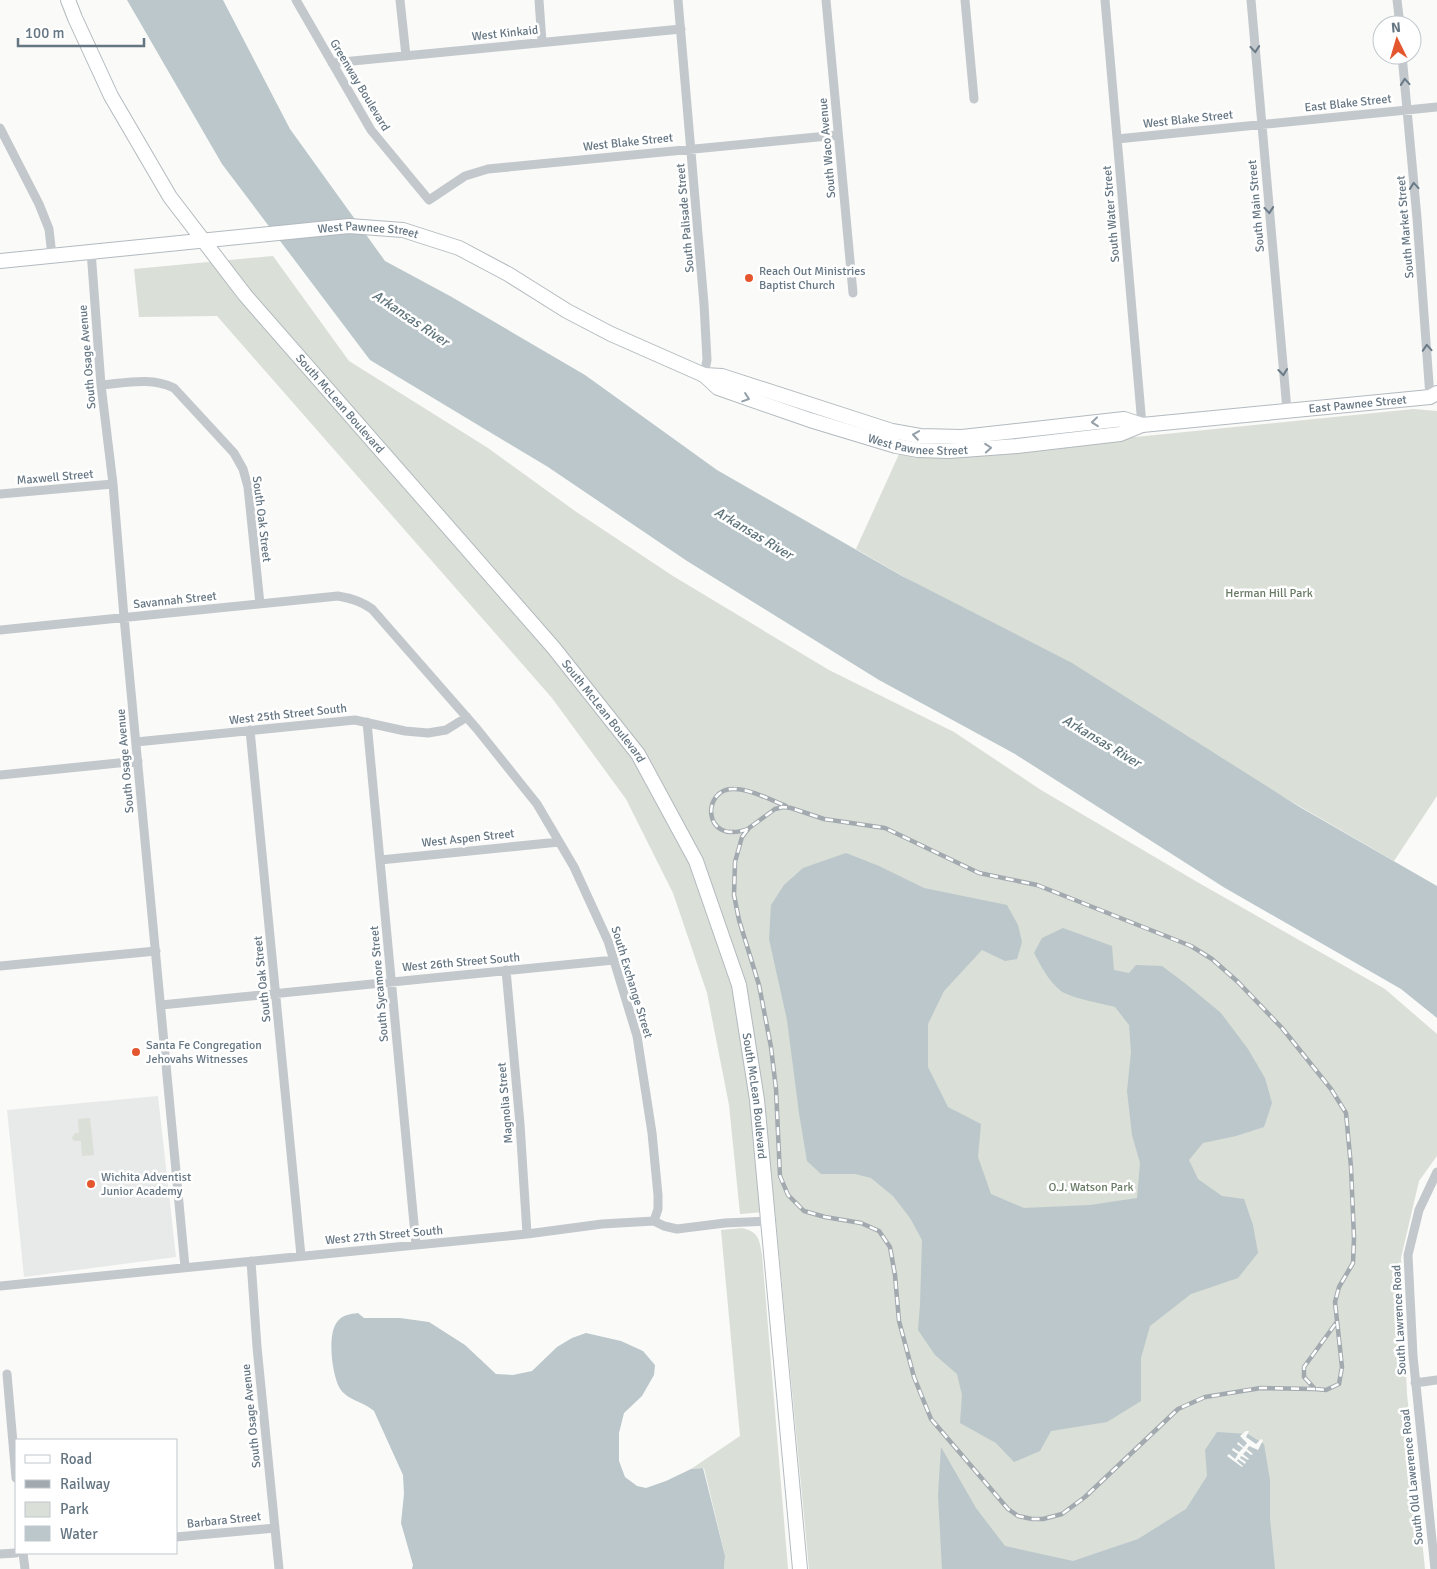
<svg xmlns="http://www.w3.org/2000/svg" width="1437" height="1569" viewBox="0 0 1437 1569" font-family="Signika,sans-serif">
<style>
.built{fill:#e8e9e9}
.green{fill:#dadfd7}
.water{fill:#bbc7cb}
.pier{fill:#fafaf8}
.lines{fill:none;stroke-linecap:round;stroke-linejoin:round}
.secondary-casing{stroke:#b3babf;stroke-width:16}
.minor{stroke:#c3c8cc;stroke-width:9}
.secondary{stroke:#fff;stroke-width:14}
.rail-casing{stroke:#a2aab0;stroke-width:4.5}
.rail{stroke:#fff;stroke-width:2.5;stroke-dasharray:8;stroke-linecap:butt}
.oneway{stroke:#6a7a87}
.oneway2{stroke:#939fa8}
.poi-dot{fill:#e4572e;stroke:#fff;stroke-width:2}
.labels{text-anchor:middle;stroke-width:5;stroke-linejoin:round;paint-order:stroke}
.street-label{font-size:12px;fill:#657683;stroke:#fff}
.poi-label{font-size:12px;fill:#657683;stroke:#fff;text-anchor:start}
.park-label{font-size:12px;fill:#687a64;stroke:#fff}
.water-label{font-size:14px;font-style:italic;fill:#60757c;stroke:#fff}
</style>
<rect width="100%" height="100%" fill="#fafaf8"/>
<path class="built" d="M158,1096L176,1257L24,1277L7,1110Z"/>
<path class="green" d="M273,256L349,361L488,448L575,511L673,576L829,670L954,732L1041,790L1199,883L1385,989L1437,1034V1156L1419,1181L1401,1258L1407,1394L1425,1569H809L775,1211L740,1214L729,1105L707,993L673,893L626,799L552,698L217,316L139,317L134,269Z
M1414,409L1437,411V796L1394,861L856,549L900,452H985Z
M90,1118L94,1155L82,1156L81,1141H74L72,1138L75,1133H79L78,1119Z
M742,1228C759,1232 759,1239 762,1254L788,1569H724L725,1556L704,1468L691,1469L740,1436L721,1230Z"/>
<path class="water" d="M127,0H223L290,129L385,261L450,296L585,375L717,470L902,576L1072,663L1298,806L1437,886V1018L1401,989L1225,888L1015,754L879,680L687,561L548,467L370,360L222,164Z
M846,853L879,866L924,888L1007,905L1018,925L1022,942L1017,959L1005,961L982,950L944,991L928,1024V1067L948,1107L981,1124L978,1157L991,1194L1024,1208L1090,1205L1137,1198L1140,1163L1132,1135L1127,1091L1131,1052L1129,1025L1115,1007C1101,1003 1073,999 1061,991C1049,982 1041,966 1034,953L1042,938L1063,928L1112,946L1114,970L1129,973L1136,965L1162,966L1186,984L1221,1013L1248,1049L1265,1078L1272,1103L1264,1127L1236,1136L1203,1143L1189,1160L1198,1179L1222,1196L1244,1199L1253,1225L1258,1253L1238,1278L1191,1294L1150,1326L1141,1358V1401L1107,1422L1051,1431L1040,1451L1014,1462L996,1443L960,1423L962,1395L957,1374L935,1355L918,1330L920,1305L922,1240L910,1218L893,1196L871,1178L855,1174H821L807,1161L799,1113L787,1020L769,939L771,905L784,885L803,868Z
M358,1313L364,1318H400L429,1322L465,1345L496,1374L513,1375L532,1371L557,1347L572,1338L586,1333L621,1341L643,1351L655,1365L654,1375L642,1396L624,1413L619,1433V1461L625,1477L637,1486L646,1488L666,1481L691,1469L703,1468L725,1556L724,1569H412L413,1565L401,1523L404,1494L403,1475L374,1411C363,1401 347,1401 339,1387C332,1373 327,1335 337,1322C342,1315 350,1314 358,1313Z
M1217,1432L1248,1434L1264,1444L1270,1480V1518L1275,1569H942L938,1495L941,1447L976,1508L1005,1546L1073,1561L1138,1539L1186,1509L1207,1476L1205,1450Z"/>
<path class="pier" d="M1246,1431H1249L1246,1437L1256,1444L1261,1439L1263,1440L1258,1450L1249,1446L1247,1449L1253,1454L1251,1455L1246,1451L1243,1454L1249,1459L1248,1460L1241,1456L1240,1458L1246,1462L1245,1464L1238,1459L1237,1461L1243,1466L1242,1467L1227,1456L1229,1454L1235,1459L1238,1454L1232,1450L1233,1448L1239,1452L1243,1448L1237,1444L1238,1442L1244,1447L1247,1443L1240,1436Z"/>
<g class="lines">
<defs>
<g id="secondary">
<path id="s1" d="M68,0L75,18L111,96L170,197L245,295L553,647L638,754L696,861L739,985L757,1100L800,1569"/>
<path id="s2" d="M0,261L349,226L403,230L459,248L508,274L567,311L611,334L704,375L722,376L892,431L920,436L962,437L1124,419L1142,425"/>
<path id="s3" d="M704,375L718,388L810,420L896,446L918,450L949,451L1017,446L1120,434L1142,425L1430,397L1437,393"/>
</g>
</defs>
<use href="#secondary" class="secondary-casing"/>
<path class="minor" d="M296,0L371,130L429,200L465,176L488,169L838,135
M400,0L406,56
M539,0L542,42
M678,0L704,304L707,360L704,375
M826,0L853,293
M965,0L974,99
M1105,0L1142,425
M1251,0L1287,410
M1397,0L1400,25
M1402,55L1417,218L1430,397
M332,63L681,29
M0,128L39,204L49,229L52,256
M1117,139L1437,107
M91,251L101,385L113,484L124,617L185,1267
M101,385C126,383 151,377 174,388L234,453L243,469L248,487L260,604
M0,494L113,484
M0,630L338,596C351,598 361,601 372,609L477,729L537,804L574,867L608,941L637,1036L652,1133L658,1195V1209L654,1221
M367,722L416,1245
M250,730L301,1256
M136,742L355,720L405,731L428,733L446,730L467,717
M0,775L138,761
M380,860L559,842
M0,966L156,951
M506,970L520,1124L527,1234
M161,1005L614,960
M251,1261L257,1347L279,1569
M0,1286L527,1234L602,1224L654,1221L664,1226L677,1229L725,1223L768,1221
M7,1374L16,1478
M1415,1383L1437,1380
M176,1537L275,1528
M23,1553L25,1569
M0,1554L16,1553
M1435,1569L1413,1356L1408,1255L1419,1210L1437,1172"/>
<use href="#secondary" class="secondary"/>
<defs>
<path id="rail" d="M748,829C701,846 702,787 734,789C750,789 771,800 786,806
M1315,1389L1261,1388L1205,1397L1178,1409L1085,1497L1062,1514L1043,1519H1032L1018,1516L1008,1509L931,1419L914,1377L899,1321L895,1275L890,1247L879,1231L861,1223L825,1217L804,1211L788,1195L780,1176L776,1089L771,1047L759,985L739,920L734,895L735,862L742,837L749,828L775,809L783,807L791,808L824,819L885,828L979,873L1037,885L1191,946L1212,959L1238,982L1282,1028L1331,1089L1346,1113L1351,1167L1354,1238L1353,1263L1339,1287L1335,1302L1342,1367L1339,1384L1326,1390L1315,1389L1304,1377V1367L1336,1323"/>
</defs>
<use href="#rail" class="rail-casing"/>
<use href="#rail" class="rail"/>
</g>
<defs><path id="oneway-chevron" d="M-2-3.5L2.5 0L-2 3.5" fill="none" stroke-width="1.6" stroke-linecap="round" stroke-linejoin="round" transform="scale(1.25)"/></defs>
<g class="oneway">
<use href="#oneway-chevron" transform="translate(1255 49) rotate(85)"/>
<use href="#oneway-chevron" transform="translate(1405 82) rotate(-95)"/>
<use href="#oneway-chevron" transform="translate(1414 186) rotate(-95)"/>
<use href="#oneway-chevron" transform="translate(1269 210) rotate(85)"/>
<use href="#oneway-chevron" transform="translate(1427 348) rotate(-94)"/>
<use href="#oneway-chevron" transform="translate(1283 372) rotate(84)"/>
</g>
<g class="oneway2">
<use href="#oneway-chevron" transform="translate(746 398) rotate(19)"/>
<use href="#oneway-chevron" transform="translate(1095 422) rotate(174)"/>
<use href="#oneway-chevron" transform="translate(916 435) rotate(-172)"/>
<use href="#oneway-chevron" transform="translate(988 448) rotate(-4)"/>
</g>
<g class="poi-dot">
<circle cx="749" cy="278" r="5"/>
<circle cx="136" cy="1052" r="5"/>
<circle cx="91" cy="1184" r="5"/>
</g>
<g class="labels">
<g class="street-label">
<text transform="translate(505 33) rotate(-6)" y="4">West Kinkaid</text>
<text transform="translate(360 85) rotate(59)" y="4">Greenway Boulevard</text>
<text transform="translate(1348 103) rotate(-6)" y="4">East Blake Street</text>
<text transform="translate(1188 119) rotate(-6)" y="4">West Blake Street</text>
<text transform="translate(628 142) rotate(-6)" y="4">West Blake Street</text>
<text transform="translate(827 148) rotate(-95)" y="4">South Waco Avenue</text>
<text transform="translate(1256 206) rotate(-95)" y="4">South Main Street</text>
<text transform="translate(1111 214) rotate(-95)" y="4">South Water Street</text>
<text transform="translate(685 218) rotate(-95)" y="4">South Palisade Street</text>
<text transform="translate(1405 227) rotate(-95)" y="4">South Market Street</text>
<text dy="4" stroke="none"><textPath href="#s2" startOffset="370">West Pawnee Street</textPath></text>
<text transform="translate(87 357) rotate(-95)" y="4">South Osage Avenue</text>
<text dy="4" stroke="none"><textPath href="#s3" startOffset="672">East Pawnee Street</textPath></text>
<text dy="4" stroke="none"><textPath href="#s1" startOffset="490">South McLean Boulevard</textPath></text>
<text dy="4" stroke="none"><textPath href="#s3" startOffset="228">West Pawnee Street</textPath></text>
<text transform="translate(55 477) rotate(-5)" y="4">Maxwell Street</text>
<text transform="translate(262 519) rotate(83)" y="4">South Oak Street</text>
<text transform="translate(175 600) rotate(-6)" y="4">Savannah Street</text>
<text dy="4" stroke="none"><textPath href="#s1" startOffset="895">South McLean Boulevard</textPath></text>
<text transform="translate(288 714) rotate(-6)" y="4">West 25th Street South</text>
<text transform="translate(125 761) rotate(-95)" y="4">South Osage Avenue</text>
<text transform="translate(468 838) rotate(-6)" y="4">West Aspen Street</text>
<text transform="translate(461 962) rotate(-5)" y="4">West 26th Street South</text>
<text transform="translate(262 979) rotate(-96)" y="4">South Oak Street</text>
<text transform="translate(632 982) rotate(73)" y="4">South Exchange Street</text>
<text transform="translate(379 984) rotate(-95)" y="4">South Sycamore Street</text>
<text dy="4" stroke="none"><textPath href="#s1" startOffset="1315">South McLean Boulevard</textPath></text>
<text transform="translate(505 1103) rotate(-95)" y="4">Magnolia Street</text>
<text transform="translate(384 1235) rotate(-5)" y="4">West 27th Street South</text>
<text transform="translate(1399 1320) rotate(-93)" y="4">South Lawrence Road</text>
<text transform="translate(251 1416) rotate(-96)" y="4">South Osage Avenue</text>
<text transform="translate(1412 1477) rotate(-96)" y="4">South Old Lawerence Road</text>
<text transform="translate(224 1520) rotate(-6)" y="4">Barbara Street</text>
</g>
<g class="poi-label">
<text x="759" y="275">Reach Out Ministries<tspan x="759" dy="14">Baptist Church</tspan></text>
<text x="146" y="1049">Santa Fe Congregation<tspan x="146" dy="14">Jehovahs Witnesses</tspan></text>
<text x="101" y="1181">Wichita Adventist<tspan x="101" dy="14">Junior Academy</tspan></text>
</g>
<g class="park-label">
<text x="1269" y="597">Herman Hill Park</text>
<text x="1091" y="1191">O.J. Watson Park</text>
</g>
<g class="water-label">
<text transform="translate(411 318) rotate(34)" y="5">Arkansas River</text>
<text transform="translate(754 533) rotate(31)" y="5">Arkansas River</text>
<text transform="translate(1102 741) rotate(31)" y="5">Arkansas River</text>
</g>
</g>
<rect x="15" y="1439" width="162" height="115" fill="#ffffff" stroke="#c1c8cd"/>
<rect x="25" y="1455" width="25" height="8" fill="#ffffff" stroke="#c1c8cd"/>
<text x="60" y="1464" font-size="15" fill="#657683">Road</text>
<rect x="25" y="1480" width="25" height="8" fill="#a2aab0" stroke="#c1c8cd"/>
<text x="60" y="1489" font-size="15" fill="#657683">Railway</text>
<rect x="25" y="1502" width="25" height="15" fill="#dadfd7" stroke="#c1c8cd"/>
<text x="60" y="1514" font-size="15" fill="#657683">Park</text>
<rect x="25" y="1526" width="25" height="15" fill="#bbc7cb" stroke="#c1c8cd"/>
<text x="60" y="1539" font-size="15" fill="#657683">Water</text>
<g transform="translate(1397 40) rotate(355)"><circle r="24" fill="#ffffff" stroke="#c1c8cd"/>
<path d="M0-4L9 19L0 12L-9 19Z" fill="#e4572e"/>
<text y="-8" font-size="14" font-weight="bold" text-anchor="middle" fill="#657683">N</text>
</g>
<path d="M18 38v8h126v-8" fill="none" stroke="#657683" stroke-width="2.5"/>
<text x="25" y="38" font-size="15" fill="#657683" stroke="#ffffff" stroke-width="4" paint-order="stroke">100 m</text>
</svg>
